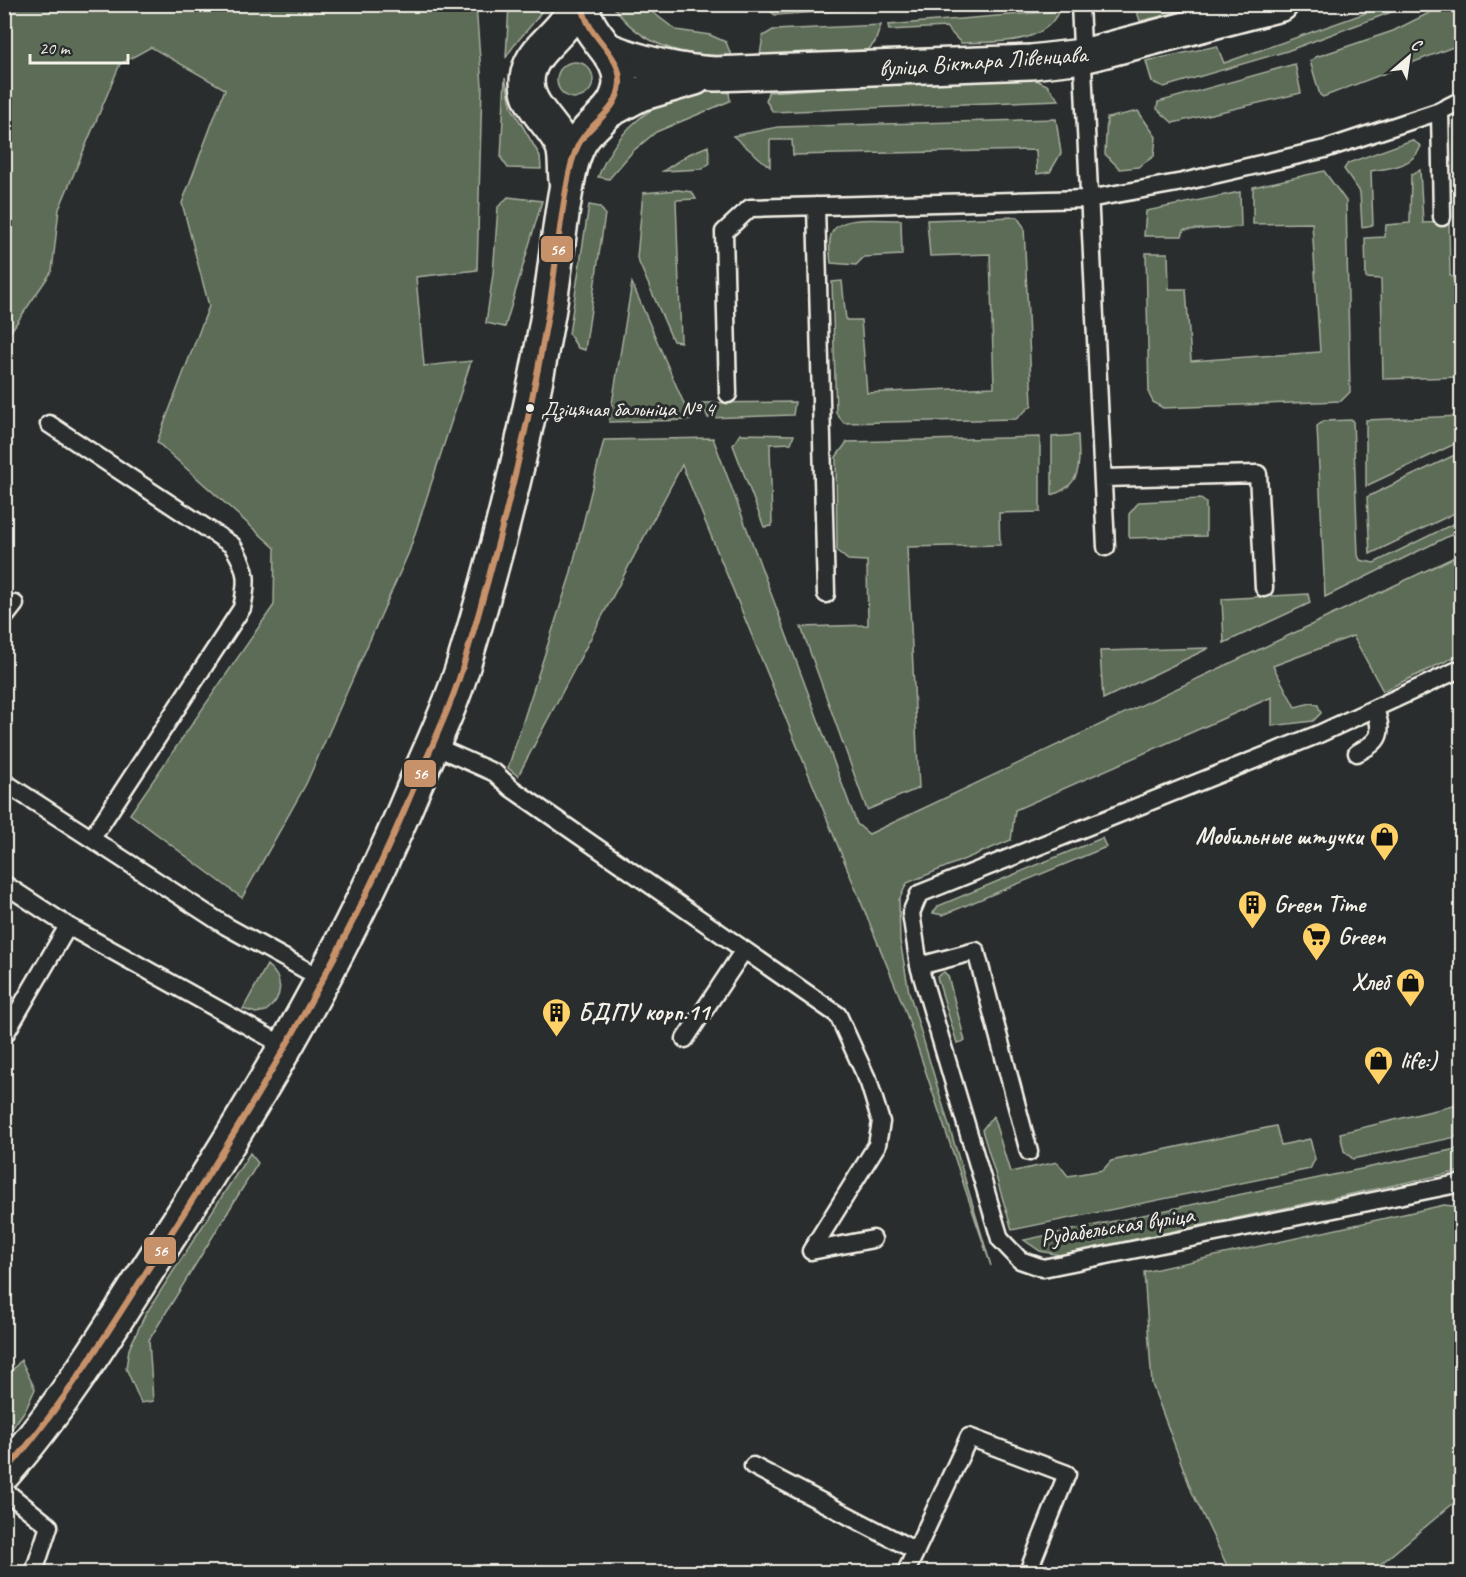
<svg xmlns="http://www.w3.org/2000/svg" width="1466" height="1577" viewBox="0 0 1466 1577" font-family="Caveat,sans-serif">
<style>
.green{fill:#5b6c56;stroke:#a8ae9f;stroke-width:1.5}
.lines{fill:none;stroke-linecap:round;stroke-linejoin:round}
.lane-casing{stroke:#f4f1e8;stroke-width:21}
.street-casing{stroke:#f4f1e8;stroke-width:38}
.secondary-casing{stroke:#f4f1e8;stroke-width:38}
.lane{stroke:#2a2d2e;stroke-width:16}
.street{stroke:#2a2d2e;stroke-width:33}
.secondary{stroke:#2a2d2e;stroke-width:33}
.bus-1-casing{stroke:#2a2d2e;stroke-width:10}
.bus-1{stroke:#c7916a;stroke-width:6}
.bus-dot{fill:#f4f1e8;stroke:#2a2d2e;stroke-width:2}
.labels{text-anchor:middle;stroke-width:6;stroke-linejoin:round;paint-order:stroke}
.bus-label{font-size:22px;fill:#f4f1e8;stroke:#2a2d2e;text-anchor:start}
.street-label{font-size:24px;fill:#f4f1e8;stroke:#2a2d2e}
.poi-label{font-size:24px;font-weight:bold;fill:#f4f1e8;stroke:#2a2d2e;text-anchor:start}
.line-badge{stroke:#2a2d2e;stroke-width:2}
.badge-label{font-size:16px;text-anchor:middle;font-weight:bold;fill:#fff}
</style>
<rect width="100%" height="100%" fill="#2a2d2e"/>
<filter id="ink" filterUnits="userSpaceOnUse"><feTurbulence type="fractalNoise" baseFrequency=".0167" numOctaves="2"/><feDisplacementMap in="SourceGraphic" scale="12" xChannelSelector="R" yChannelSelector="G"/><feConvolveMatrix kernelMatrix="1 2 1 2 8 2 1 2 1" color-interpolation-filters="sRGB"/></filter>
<g filter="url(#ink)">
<path class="green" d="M5,4L476,5L482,86L477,270L416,277L424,366L471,361L409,552L306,784L242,898L130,814L274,605L275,548L157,442L209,306L182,203L225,89L151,47L120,64L59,209L52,271L5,340Z
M1138,4H1210V5L1140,21L1136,8Z
M1391,4L1410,5L1287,51L1164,87L1152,82L1146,61L1217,46L1224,63Z
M509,5H545C536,25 516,38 506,58Z
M612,5H643L676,30L710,35L726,42L731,55C683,58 640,45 612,5Z
M762,5H924L775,15Z
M1445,5H1461V44L1323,97L1320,95L1310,61L1316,57L1393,31Z
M1059,11C1042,47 996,41 961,43L946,27L889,30L888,25Z
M881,25L875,42L868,50L760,55L763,36L773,30Z
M557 80a18 18 0 1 1 36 0a18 18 0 1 1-36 0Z
M1295,64L1301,93L1173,123L1157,109L1158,102Z
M1025,75L1047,85L1059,100L773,112L766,101L768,92Z
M505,78L512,108L540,156L541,169L508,168L501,158Z
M701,91L729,92L730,101L656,132L633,151L609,179L598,177C616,131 652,99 701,91Z
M1138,111L1156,137L1154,156L1138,167L1120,169L1105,154L1107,118Z
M1056,119L1061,153L1050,172L1037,174L1036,150L793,155L792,140H770V167L733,136L778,127Z
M1412,140L1421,146C1413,167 1390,168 1371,171L1373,225L1362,227L1360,192L1344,169L1348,163Z
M708,146L710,163L702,169L663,171L689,154Z
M1420,170L1423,223L1449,222L1450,275L1461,287L1457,298L1461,303V377L1383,379L1381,279L1366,278L1365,238L1385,237L1386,225L1410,223L1411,175Z
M1324,171L1346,201L1350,392L1341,401L1163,408L1153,402L1149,394L1146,253H1168L1169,289H1186L1191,361L1320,352L1312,223L1253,224V187Z
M678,190L692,192L696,199L676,200L681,342L673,341L637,258L643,193Z
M1240,192L1241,227L1184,230L1182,236H1144L1146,211Z
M508,197L542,201L505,327L486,323L493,274L498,207Z
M589,205L600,207L605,214L585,350L578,348L569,334Z
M1017,217L1024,227L1032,405L1016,419L844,423L836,413L832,282L842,281L846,320H861L867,393L994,387L990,254L930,256L927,220Z
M901,220L902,255L864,257L856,265L831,263C830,255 828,244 831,235C838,213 883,221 901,220Z
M632,283L691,420L609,422Z
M795,402L793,415L708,418L702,403Z
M1461,416V441L1366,486V420Z
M1353,420L1358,555L1360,560L1374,563L1461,520V530L1325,597L1317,426L1324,421Z
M740,434L794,435L791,443L770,444L772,526L764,527L733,445Z
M1078,435C1079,463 1084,484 1052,495V437Z
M1040,437V512L999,513L1000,545L907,547L919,788L867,810L801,627L868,625L867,561L848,560L837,551L836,457L847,442Z
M713,438L857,824L869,834L1461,554V654L1383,691L1353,636L1273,666L1295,707L1311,703L1318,705L1321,713L1313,721L1272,726V697L1015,810L1011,840L907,883L899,900L900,941L909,992L991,1266L904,1007L682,465L518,776L508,768L570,576L604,440Z
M1461,452V510L1370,554L1367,497Z
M1201,499L1206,503V536L1129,538V514L1139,502Z
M1308,594L1310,603L1224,643L1222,599Z
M1209,648L1103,699L1100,651Z
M1102,838L1106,847L943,915L933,913L938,906Z
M267,965C285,979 283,998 266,1011L256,1013L243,1009Z
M944,972L948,976L965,1041L957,1043L937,977Z
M1461,1104V1136L1353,1159L1344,1151L1340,1133Z
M993,1116L1010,1172L1057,1162L1068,1176L1103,1170L1111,1161L1276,1126L1281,1145L1310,1139L1315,1159L1310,1169L1012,1230L982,1130Z
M1461,1148V1171L1060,1255L1040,1251L1024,1240Z
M250,1153L258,1163L149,1340L153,1401L141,1403L126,1368L129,1349L145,1315Z
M1444,1205L1461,1207V1497L1371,1572H1230L1192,1492L1152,1384L1144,1272Z
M21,1360L35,1389L26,1409L5,1438V1379Z"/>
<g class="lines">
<defs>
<path id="lane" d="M1080,4L1106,547
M1440,111L1462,100
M816,206L826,594
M728,394L724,232L750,208L1088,199L1183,182L1325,149L1440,111L1442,217
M49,424L232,545C248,569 248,580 242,608L92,838
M1104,478L1258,474L1264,588
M4,618L15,604
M1462,668L1319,734L919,894L911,913L919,966L1000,1239L1020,1260L1043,1268L1462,1183
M432,745L495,773L511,788L838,1015L869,1083L881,1122L877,1145L811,1251L873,1239
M1357,753C1382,740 1383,734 1375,708
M4,782L226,926L324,980
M4,884L68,926L286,1047
M919,966L976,951L1029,1152
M4,1036L68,926
M685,1039L744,950
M753,1466L916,1551
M4,1490L49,1526L34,1572
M906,1572L969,1437L1067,1474L1028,1572"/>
<path id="street" d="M608,50C644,64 676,72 715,74L1031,62L1083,56L1281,4
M610,110L640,94L695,78"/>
<path id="secondary" d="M566,180C565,170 566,156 563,147C553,121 521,105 528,73C534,45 569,32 574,4
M4,1473C71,1397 122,1308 177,1224C268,1083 351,940 415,785C432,745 452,704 464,663C498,551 527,435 547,320C555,277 558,233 566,190C569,172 573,150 584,136C598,118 618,109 620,83C621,52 587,39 582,4"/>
</defs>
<use href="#lane" class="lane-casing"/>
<use href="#street" class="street-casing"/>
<use href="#secondary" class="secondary-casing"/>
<use href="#lane" class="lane"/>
<use href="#street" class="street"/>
<use href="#secondary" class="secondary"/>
<defs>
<path id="bus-1" d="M4,1473C71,1397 122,1308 177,1224C268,1083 351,940 415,785C432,745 452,704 464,663C498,551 527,435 547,320C555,277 558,233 566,190C569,172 573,150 584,136C598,118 618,109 620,83C621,52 587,39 582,4"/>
</defs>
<use href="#bus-1" class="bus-1-casing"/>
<use href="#bus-1" class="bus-1"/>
</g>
</g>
<defs>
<symbol id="shop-pin" viewBox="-11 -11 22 30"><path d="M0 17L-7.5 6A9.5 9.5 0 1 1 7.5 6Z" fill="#ffd166" stroke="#2a2d2e"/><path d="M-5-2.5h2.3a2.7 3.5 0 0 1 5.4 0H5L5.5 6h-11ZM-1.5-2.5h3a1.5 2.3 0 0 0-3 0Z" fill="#111"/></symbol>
<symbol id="building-pin" viewBox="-11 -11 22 30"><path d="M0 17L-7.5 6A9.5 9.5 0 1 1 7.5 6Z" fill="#ffd166" stroke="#2a2d2e"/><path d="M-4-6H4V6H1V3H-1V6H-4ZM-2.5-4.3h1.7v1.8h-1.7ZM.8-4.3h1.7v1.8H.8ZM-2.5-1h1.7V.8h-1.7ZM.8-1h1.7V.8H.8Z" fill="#111"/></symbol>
<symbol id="supermarket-pin" viewBox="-11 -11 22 30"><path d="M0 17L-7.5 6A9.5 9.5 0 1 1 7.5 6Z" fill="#ffd166" stroke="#2a2d2e"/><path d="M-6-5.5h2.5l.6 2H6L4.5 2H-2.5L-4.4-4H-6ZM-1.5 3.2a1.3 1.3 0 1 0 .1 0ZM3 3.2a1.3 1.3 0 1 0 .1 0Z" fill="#111"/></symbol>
</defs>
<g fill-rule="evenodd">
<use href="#shop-pin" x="1368" y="820" width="33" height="45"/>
<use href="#building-pin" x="1236" y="888" width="33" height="45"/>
<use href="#supermarket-pin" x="1300" y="920" width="33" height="45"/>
<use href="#shop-pin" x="1394" y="966" width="33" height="45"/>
<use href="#building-pin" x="540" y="996" width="33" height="45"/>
<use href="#shop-pin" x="1362" y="1044" width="33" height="45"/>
</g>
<circle class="bus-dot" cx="530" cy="408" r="5"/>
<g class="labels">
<g class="bus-label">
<text x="541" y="416">Дзіцячая бальніца № 4</text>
</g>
<g class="street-label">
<text transform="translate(983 61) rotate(-4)" y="8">вуліца Віктара Лівенцава</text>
<text transform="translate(1117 1226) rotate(-9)" y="8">Рудабельская вуліца</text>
</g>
<g class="poi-label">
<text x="1363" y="844" text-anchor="end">Мобильные штучки</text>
<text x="1274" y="912">Green Time</text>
<text x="1338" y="944">Green</text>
<text x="1389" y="990" text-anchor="end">Хлеб</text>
<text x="578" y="1020">БДПУ корп.11</text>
<text x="1400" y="1068">life:)</text>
</g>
</g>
<g class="line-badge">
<rect x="540" y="235" width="34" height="28" rx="6" fill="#c7916a"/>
<rect x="403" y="759" width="34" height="29" rx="6" fill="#c7916a"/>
<rect x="143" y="1236" width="34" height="29" rx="6" fill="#c7916a"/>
</g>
<g class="badge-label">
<text x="557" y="255">56</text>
<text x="420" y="779">56</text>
<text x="160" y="1256">56</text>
</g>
<rect width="1466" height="1577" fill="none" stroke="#2a2d2e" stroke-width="24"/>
<rect x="12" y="12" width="1442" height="1553" fill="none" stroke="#f4f1e8" stroke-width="2" filter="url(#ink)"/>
<g transform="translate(1409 57) rotate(29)" stroke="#2a2d2e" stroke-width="4.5" paint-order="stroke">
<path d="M0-4.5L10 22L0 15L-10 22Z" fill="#f4f1e8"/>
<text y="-9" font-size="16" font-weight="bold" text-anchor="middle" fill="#f4f1e8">С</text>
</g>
<path d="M30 54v9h98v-9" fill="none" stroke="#f4f1e8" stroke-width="3"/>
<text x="39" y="54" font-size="18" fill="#f4f1e8" stroke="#2a2d2e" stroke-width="4.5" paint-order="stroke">20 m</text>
</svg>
